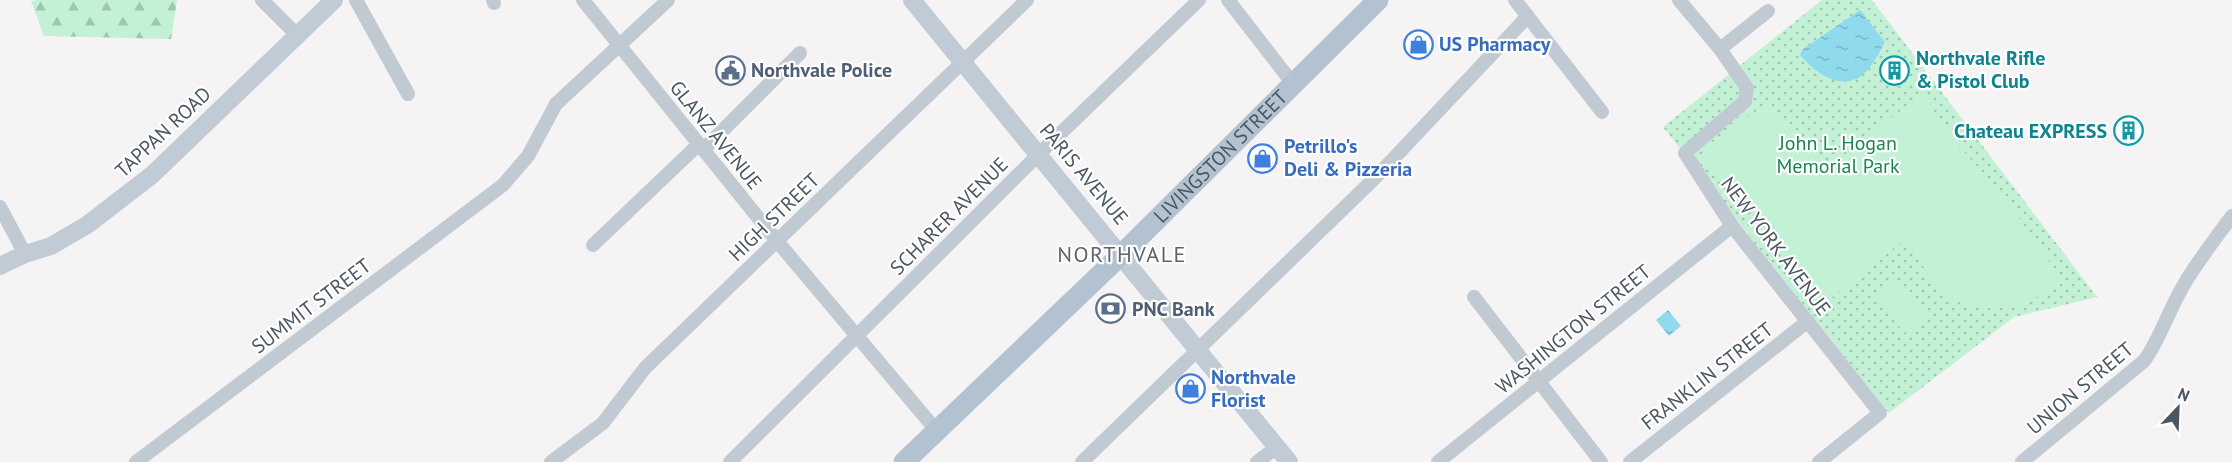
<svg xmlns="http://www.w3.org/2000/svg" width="2232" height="462" viewBox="0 0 2232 462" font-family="'PT Sans',sans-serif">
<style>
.forest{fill:url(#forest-firs)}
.park{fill:url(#park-dots)}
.pitch{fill:#c3f1d5}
.water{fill:url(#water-ripples)}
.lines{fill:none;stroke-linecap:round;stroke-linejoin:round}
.street{stroke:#c1cad2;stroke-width:14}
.secondary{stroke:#c1cbd6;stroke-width:18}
.primary{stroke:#b3c2d1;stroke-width:21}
.labels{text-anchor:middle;stroke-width:4.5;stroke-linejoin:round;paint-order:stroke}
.shop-label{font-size:20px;font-weight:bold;fill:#366cbe;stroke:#fff;text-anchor:start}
.culture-label{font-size:20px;font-weight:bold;fill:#0d838f;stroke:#fff;text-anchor:start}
.service-label{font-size:20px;font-weight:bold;fill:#4e5e75;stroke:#fff;text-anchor:start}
.street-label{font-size:20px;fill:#4a5661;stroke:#fff}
.park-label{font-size:20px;fill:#17864f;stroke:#fff}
.quarter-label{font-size:22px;letter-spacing:1.5px;fill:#5f6368;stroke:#fff}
</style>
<defs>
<pattern id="forest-firs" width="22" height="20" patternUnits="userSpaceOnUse" patternTransform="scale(1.5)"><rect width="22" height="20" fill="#c3f1d5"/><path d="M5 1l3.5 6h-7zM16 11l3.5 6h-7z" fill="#a0c6b0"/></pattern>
<pattern id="park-dots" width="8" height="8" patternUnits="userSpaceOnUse" patternTransform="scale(1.5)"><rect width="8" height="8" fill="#c3f1d5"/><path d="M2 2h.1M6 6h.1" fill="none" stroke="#a0c6b0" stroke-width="1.8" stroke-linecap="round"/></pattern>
<pattern id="water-ripples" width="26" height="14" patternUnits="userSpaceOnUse" patternTransform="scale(1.5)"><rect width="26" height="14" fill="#90daee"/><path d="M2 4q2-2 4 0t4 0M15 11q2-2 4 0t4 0" fill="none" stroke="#78b4c4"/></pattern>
</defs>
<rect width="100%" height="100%" fill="#f5f3f3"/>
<path class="forest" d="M39,0H177L171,39L44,36L31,1Z"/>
<path class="park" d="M1822,0H1872L2097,297L2014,317L1889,413L1663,127Z"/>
<path class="pitch" d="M1922,93L1952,138L2005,198L2064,282C2032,305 1981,321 1947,294C1930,281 1918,256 1904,240L1830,299L1807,290L1772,243L1752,211L1729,192L1702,155L1704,148L1769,102L1829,169Z
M1895,280L1926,316L1905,333L1874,298Z"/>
<path class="water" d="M1860,10L1885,42C1879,53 1871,69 1861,76C1838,91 1815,72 1800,55L1803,49Z
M1668,310L1681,326L1669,336L1656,320Z"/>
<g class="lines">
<path class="street" d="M262,0L298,36
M356,0L408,94
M493,0L494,3
M583,0L777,241L936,430
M1228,0L1294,85
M1515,0L1602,112
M1679,0L1720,49L1768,11
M1720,49L1747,88L1745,101L1685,153L1732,226L1880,413L1819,462
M703,150L800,53
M0,207L25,254
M593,245L698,145
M1474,297L1601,462
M136,462L503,185L528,156L556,104L668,0
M551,462L603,423L645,368L1027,0
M730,462L1039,154L1199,0
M1082,462L1377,176L1528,16
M1257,462L1277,447
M1438,462L1732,226
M1630,462L1808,321
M2022,462L2144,361C2160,339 2168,312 2182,288C2196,263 2215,239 2232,216"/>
<path class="secondary" d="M912,0L1289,462
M0,266L25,254L51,246L87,225L152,175L334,0"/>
<path class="primary" id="s1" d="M904,462L1122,254L1378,0"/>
</g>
<defs>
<symbol id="shop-ring" viewBox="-11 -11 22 22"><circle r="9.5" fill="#fff" stroke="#3f7fe0" stroke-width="1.5"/><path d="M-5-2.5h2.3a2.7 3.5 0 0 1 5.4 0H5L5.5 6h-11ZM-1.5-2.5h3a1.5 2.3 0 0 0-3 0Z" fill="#3f7fe0"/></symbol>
<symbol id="civic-ring" viewBox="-11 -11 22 22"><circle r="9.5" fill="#fff" stroke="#5c6f8a" stroke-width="1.5"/><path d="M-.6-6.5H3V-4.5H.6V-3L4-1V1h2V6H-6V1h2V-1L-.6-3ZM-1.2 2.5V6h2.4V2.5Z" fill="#5c6f8a"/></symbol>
<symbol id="building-ring" viewBox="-11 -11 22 22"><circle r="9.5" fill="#fff" stroke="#0f9aa8" stroke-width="1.5"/><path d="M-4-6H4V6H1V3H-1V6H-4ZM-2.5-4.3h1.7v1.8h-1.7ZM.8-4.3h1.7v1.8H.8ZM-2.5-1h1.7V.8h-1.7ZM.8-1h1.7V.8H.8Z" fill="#0f9aa8"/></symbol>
<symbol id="bank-ring" viewBox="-11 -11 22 22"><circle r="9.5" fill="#fff" stroke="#5c6f8a" stroke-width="1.5"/><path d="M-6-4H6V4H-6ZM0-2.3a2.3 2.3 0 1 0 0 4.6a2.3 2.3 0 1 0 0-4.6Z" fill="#5c6f8a"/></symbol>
</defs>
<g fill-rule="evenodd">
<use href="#shop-ring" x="1402" y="28" width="33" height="33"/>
<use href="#civic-ring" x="714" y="54" width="33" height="33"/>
<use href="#building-ring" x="1878" y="54" width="33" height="33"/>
<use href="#building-ring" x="2112" y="114" width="33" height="33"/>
<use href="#shop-ring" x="1246" y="142" width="33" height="33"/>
<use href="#bank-ring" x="1094" y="292" width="33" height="33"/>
<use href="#shop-ring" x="1174" y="372" width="33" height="33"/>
</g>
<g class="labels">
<g class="shop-label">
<text x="1439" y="51">US Pharmacy</text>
<text x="1284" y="153">Petrillo's<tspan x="1284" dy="23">Deli &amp; Pizzeria</tspan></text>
<text x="1211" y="384">Northvale<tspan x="1211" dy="23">Florist</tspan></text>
</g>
<g class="culture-label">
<text x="1916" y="65">Northvale Rifle<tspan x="1916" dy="23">&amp; Pistol Club</tspan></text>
<text x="2107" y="138" text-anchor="end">Chateau EXPRESS</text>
</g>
<g class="service-label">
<text x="751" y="77">Northvale Police</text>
<text x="1132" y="316">PNC Bank</text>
</g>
<g class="street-label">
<text transform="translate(163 132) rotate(-43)" y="7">TAPPAN ROAD</text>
<text transform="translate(716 135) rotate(51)" y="7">GLANZ AVENUE</text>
<text dy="7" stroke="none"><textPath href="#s1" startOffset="440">LIVINGSTON STREET</textPath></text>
<text transform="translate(1084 174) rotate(50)" y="7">PARIS AVENUE</text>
<text transform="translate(949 216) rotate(-45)" y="7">SCHARER AVENUE</text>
<text transform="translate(774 217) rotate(-44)" y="7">HIGH STREET</text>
<text transform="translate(1776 246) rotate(53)" y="7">NEW YORK AVENUE</text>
<text transform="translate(311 306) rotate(-37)" y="7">SUMMIT STREET</text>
<text transform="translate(1573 329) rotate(-39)" y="7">WASHINGTON STREET</text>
<text transform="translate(1707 376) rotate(-38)" y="7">FRANKLIN STREET</text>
<text transform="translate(2080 388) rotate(-40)" y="7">UNION STREET</text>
</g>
<g class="park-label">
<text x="1838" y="150">John L. Hogan<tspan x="1838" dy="23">Memorial Park</tspan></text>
</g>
<g class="quarter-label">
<text x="1122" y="262">NORTHVALE</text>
</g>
</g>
<g transform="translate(2178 408) rotate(23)" stroke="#ffffff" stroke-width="4.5" paint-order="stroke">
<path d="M0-4.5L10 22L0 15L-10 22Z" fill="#4a5661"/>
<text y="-9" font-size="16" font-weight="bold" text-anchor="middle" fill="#4a5661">N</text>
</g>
</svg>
